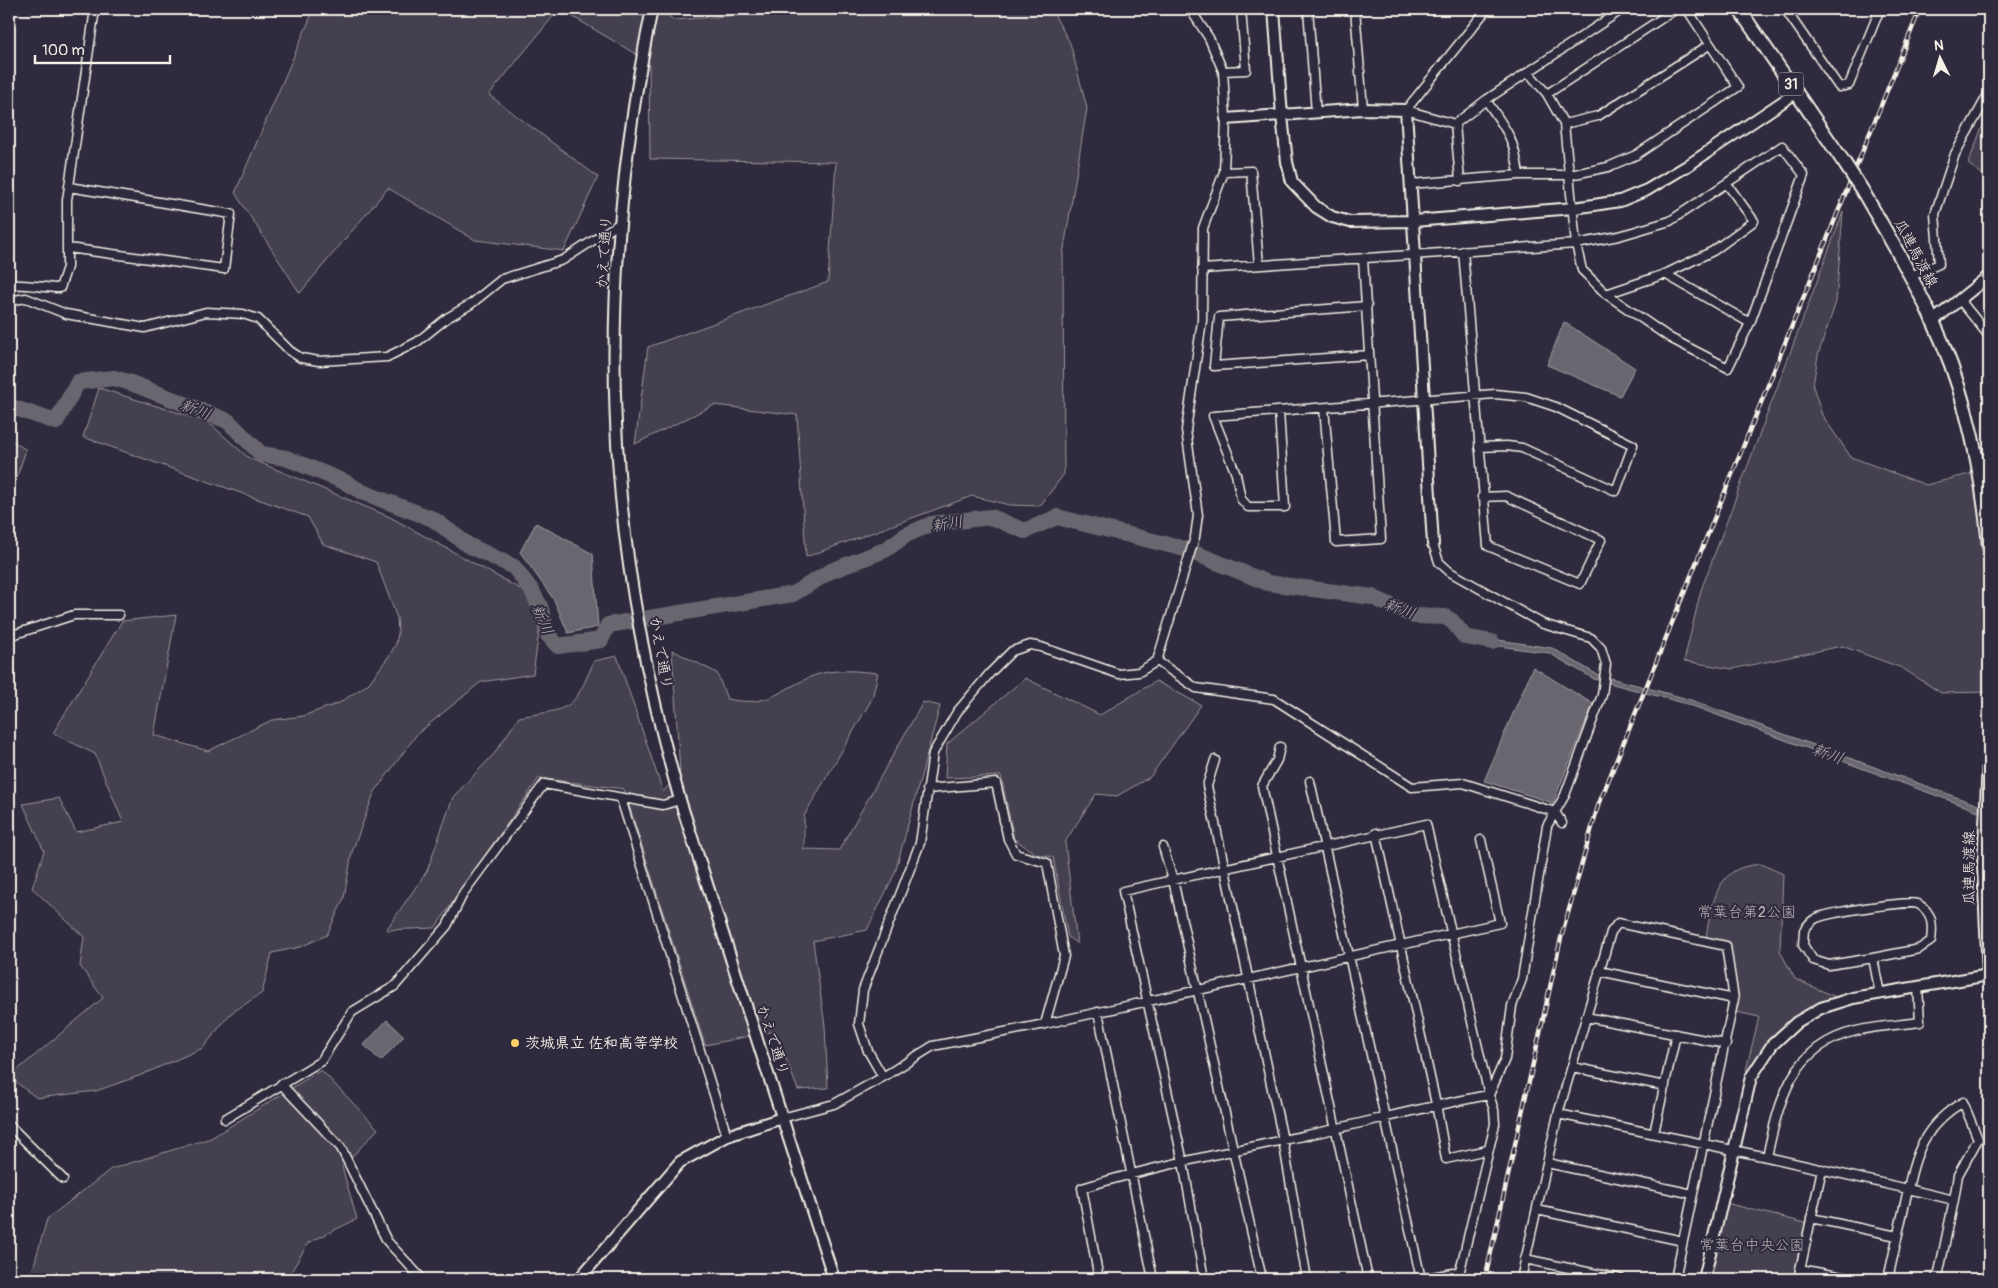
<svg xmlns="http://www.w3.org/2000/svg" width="1998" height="1288" viewBox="0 0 1998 1288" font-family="Pangolin,'Klee One',sans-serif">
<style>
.green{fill:#454050;stroke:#9c989c}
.water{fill:#6a6670;stroke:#a19ea0}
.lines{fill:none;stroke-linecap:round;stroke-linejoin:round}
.river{stroke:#6a6670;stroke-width:16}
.minor-casing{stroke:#f4f1e8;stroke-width:11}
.tertiary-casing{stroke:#f4f1e8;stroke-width:14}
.primary-casing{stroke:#f4f1e8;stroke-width:16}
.minor{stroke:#2f2a3d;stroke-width:8}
.tertiary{stroke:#2f2a3d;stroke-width:10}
.primary{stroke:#2f2a3d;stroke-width:12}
.rail-casing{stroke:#f4f1e8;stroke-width:4.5}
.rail{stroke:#2f2a3d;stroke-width:2.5;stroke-dasharray:8;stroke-linecap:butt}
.primary-bridge-casing{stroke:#f4f1e8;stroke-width:16;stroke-linecap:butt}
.primary-bridge{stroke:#2f2a3d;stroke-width:12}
.poi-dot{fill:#ffd166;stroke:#2f2a3d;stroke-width:2}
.labels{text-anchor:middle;stroke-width:4;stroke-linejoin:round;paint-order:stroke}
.shield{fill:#2f2a3d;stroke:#b9b5b5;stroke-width:1}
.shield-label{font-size:14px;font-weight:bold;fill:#f4f1e8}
.street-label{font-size:15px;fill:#f4f1e8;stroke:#2f2a3d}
.park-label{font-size:15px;fill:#b7b3b3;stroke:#2f2a3d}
.poi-label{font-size:15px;font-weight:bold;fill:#f4f1e8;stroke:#2f2a3d;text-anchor:start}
.water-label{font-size:16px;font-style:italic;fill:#b6b2b2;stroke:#2f2a3d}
</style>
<rect width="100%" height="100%" fill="#2f2a3d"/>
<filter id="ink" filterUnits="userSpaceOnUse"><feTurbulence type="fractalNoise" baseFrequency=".02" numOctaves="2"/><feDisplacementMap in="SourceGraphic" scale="10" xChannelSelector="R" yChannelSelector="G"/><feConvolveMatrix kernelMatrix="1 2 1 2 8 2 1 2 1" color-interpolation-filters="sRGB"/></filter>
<g filter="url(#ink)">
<path class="green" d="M314,9H559L489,95L598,177L564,251L475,240L388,188L300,293L235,193Z
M560,9H658L674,20L729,16L727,9H1051L1070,43L1087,108L1063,255L1064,474L1040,506L1009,505L972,496L806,557L797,415L714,405L635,444L648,347L828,282L836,162L650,159L649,62Z
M1989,109V179L1968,164Z
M1843,212L1836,302L1818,355L1813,386L1822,415L1851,457L1926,485L1989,469V692L1941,693L1902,668L1842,646L1732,669L1684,661L1701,590Z
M99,388L208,422L249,458L390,517L524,591L540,625L533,674L481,682L417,734L374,793L352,852L344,898L327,935L300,947L272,953L262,993L230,1014L203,1048L139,1076L96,1091L37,1098L9,1077L103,998L80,966L84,937L32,888L44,851L23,804L59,798L76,832L123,822L95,754L53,733L122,621L176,615L154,735L208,751L272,720L303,716L339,703L368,684L389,656L396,644L398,632L397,618L376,562L323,544L308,517L83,437Z
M9,438L26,450L9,500Z
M672,650L717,673L727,699C770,708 778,690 813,676C833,668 858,671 878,673L872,699L804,816V849L839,850L923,702L940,706L895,873L867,930L813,941L825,1026L828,1088L798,1090L775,1031L705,1045L624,789L539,778L435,928L386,930L427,871L453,797L494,754L519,717C573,708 572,712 594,661L617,656L663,792L680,772Z
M1025,678L1100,715L1156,681L1201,705L1150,777L1117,796L1096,794L1065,842L1077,944L1068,937L1053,857L1036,854L1014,839L1001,776L945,778L947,744Z
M1761,864L1783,874L1780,951L1795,979L1836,997L1811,1006L1768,1042L1750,1073L1746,1070L1759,1017L1736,1012L1739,998L1729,943L1706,937C1710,914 1714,880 1738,869C1744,866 1754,865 1761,864Z
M321,1070L378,1129L342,1167L357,1219L308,1243L287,1279H30L47,1219L111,1169L211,1138Z
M1726,1203L1805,1223L1793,1279H1710Z"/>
<path class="water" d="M1564,322L1635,368L1620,396L1547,365Z
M536,523L593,554L598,627L568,633L554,600L520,552Z
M1472,636L1552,648L1596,674L1688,699L1989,809V815L1687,704L1594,679L1549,653L1470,642Z
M1533,667L1593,704L1553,803L1484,781Z
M387,1020L404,1036L381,1061L364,1045Z"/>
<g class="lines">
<path class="river" d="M9,406L56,422L78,382L114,378L131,383L228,421L261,454L286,458L345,482L362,492L433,519L468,545L514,567L532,591L540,606L548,635L558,646L601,640L608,625L793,594L831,571L885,550L906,535L931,524L991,517L1025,531L1057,517L1185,549
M1197,554L1268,583L1372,597L1414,616L1445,617L1452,621L1465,637L1492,642"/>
<defs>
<path id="minor" d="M1308,9L1316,113
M1355,9L1363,109
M1487,9L1406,110L1455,124L1486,100L1623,9
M1785,9L1839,87L1849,85L1880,9
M1223,71L1246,70L1241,9
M1547,94L1676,9
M1486,100C1507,131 1514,137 1519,175
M1455,124L1460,181
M1564,124L1598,116L1709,45
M1224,172L1251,171L1259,265
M1411,184L1519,175H1570L1608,167L1636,155L1738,87L1687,9
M68,248L224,269L231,214L69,187
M1463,251L1488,546L1580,584L1601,540L1506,496L1482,497
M1202,269L1576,244L1619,236L1670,221L1782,146L1804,175L1750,323L1728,368L1670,338L1606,294L1582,270L1576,244L1564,124L1547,94L1529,73
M1665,274L1750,323
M1911,276L1939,264L1935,214L1955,154L1989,93
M9,285C26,283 42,288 60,288L67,267V200L95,9
M1606,294L1665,274L1713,251L1754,221L1727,184
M1960,300L1989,336
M9,301L26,298L66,314L145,328L206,312L243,314L258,319L290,351L301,358L319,361L387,357L417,342L447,318L471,304L502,279L563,260L620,223
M1367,306L1219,317L1214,366L1369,355
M1324,408L1336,542L1381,539L1363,259
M1279,411L1285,507H1248L1241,499L1236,474L1213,416L1495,394L1526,397L1556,407L1633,445L1616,491L1522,448L1507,446L1479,447
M1433,544L1439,562L1450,572L1543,624L1591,638L1601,648L1606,664L1602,695L1565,795L1547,826L1522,979L1512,1006L1505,1059L1489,1095L1494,1110L1495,1124L1458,1279
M9,636L74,615H119
M1157,661L1196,688L1274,699L1412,787L1463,783L1555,812L1562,823
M1280,747L1277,760L1262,786L1368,1279
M1215,760L1207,786L1283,1140L1307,1279
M1310,781L1421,1279
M927,789L996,783L1008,839L1016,854L1047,863L1064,956L1045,1024
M621,799L727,1136
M1376,833L1436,1104L1446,1159L1487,1150
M1163,847L1173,880L1262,1279
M1873,958L1829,965L1813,960L1803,945L1804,930C1807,926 1811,921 1815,919C1824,913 1909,900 1918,904C1933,912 1933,926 1931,941L1919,949L1873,958L1880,994
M1599,971L1734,999L1675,1279
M1098,1012L1153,1279
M1586,1017L1726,1044
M1572,1067L1665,1086
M883,1077L868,1051L859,1024L863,990L920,843L933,753L957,712L990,673L1012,651L1030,645L1041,647L1119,674L1139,672L1157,661L1195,537L1198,515L1186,430L1202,321L1203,228L1224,172L1226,119L1223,71L1209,38L1190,9
M281,1084L341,1148L387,1241L422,1279
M1558,1114L1767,1157L1908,1189L1888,1279
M782,1118L834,1104L883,1077L933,1046L1045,1024L1500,923L1481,840
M225,1119L321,1061L352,1012L395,986L447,926L464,892L544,784L663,805L680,800
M9,1125L63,1179
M1654,1133L1676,1034
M1767,1157C1779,1101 1791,1046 1856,1031C1877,1026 1899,1025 1920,1022L1918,987
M1547,1163L1693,1194
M1537,1210L1683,1241
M1811,1218L1897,1236
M1525,1259L1621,1279
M1800,1269L1853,1279
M1099,1279L1082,1188C1155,1166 1232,1151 1307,1135C1368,1122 1428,1106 1489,1095L1426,824L1123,891L1183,1162L1204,1279
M1421,1279L1459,1272
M1521,1279L1558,1114L1611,932L1618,923L1726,946L1734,999
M1798,1279L1822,1169
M1935,1279L1939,1272L1954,1200L1908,1189C1916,1149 1927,1123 1963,1102L1978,1139L1958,1175L1954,1200"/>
<path id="tertiary" d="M652,9C620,160 607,318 619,473C627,583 650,694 680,800L834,1279
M1274,9L1282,116L1287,162L1292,182L1316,207L1332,217L1350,222L1414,221L1574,208L1620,201L1647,190L1687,166L1797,92
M1226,119L1363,109L1406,110L1433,544
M1933,321L1989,276
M579,1279L680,1162L727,1136L782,1118
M1704,1279L1751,1077L1772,1045L1797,1022L1821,1008L1853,998L1989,975"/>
<path id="primary" d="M1739,9L1843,161
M1862,190C1887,233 1912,276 1933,321C1966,392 1982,468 1989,546
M1989,763L1984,866L1989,974"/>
</defs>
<use href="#minor" class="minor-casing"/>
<use href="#tertiary" class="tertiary-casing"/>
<use href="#primary" class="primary-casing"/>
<use href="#minor" class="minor"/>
<use href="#tertiary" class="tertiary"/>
<use href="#primary" class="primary"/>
<defs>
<path id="rail" d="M1485,1279L1561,938L1598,806L1920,9"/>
</defs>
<use href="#rail" class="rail-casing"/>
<use href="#rail" class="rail"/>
<defs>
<path id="primary-bridge" d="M1843,161L1862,190"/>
</defs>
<use href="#primary-bridge" class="primary-bridge-casing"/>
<use href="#primary-bridge" class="primary-bridge"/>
</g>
</g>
<circle class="poi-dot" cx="515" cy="1043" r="5"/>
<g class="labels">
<rect class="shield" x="1778.5" y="72.5" width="25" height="23" rx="4"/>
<g class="shield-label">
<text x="1791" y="89">31</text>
</g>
<g class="street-label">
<text transform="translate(604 252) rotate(-86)" y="5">かえで通り</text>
<text transform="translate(1916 253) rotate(62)" y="5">瓜連馬渡線</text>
<text transform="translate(661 653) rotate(80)" y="5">かえで通り</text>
<text transform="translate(1969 868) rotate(-90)" y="5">瓜連馬渡線</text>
<text transform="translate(773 1040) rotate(72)" y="5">かえで通り</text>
</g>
<g class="park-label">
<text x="1747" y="917">常葉台第2公園</text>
<text x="1752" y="1250">常葉台中央公園</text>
</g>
<g class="poi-label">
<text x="525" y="1048">茨城県立 佐和高等学校</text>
</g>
<g class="water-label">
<text transform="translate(196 409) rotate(21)" y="6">新川</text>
<text transform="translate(947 523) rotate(-9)" y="6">新川</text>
<text transform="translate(1400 608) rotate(20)" y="6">新川</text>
<text transform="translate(543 619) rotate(66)" y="6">新川</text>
<text transform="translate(1828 753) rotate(20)" y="6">新川</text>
</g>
</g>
<rect width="1998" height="1288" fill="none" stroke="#2f2a3d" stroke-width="30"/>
<rect x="15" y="15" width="1968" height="1258" fill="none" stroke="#f4f1e8" stroke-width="2" filter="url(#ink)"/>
<g transform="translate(1940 58) rotate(355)" stroke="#2f2a3d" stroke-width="4" paint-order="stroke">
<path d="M0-4L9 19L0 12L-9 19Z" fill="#f4f1e8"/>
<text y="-8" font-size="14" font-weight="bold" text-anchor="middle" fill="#f4f1e8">N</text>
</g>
<path d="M35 55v8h135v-8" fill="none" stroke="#f4f1e8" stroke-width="2.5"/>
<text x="42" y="55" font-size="15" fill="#f4f1e8" stroke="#2f2a3d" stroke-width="4" paint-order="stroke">100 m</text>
</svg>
